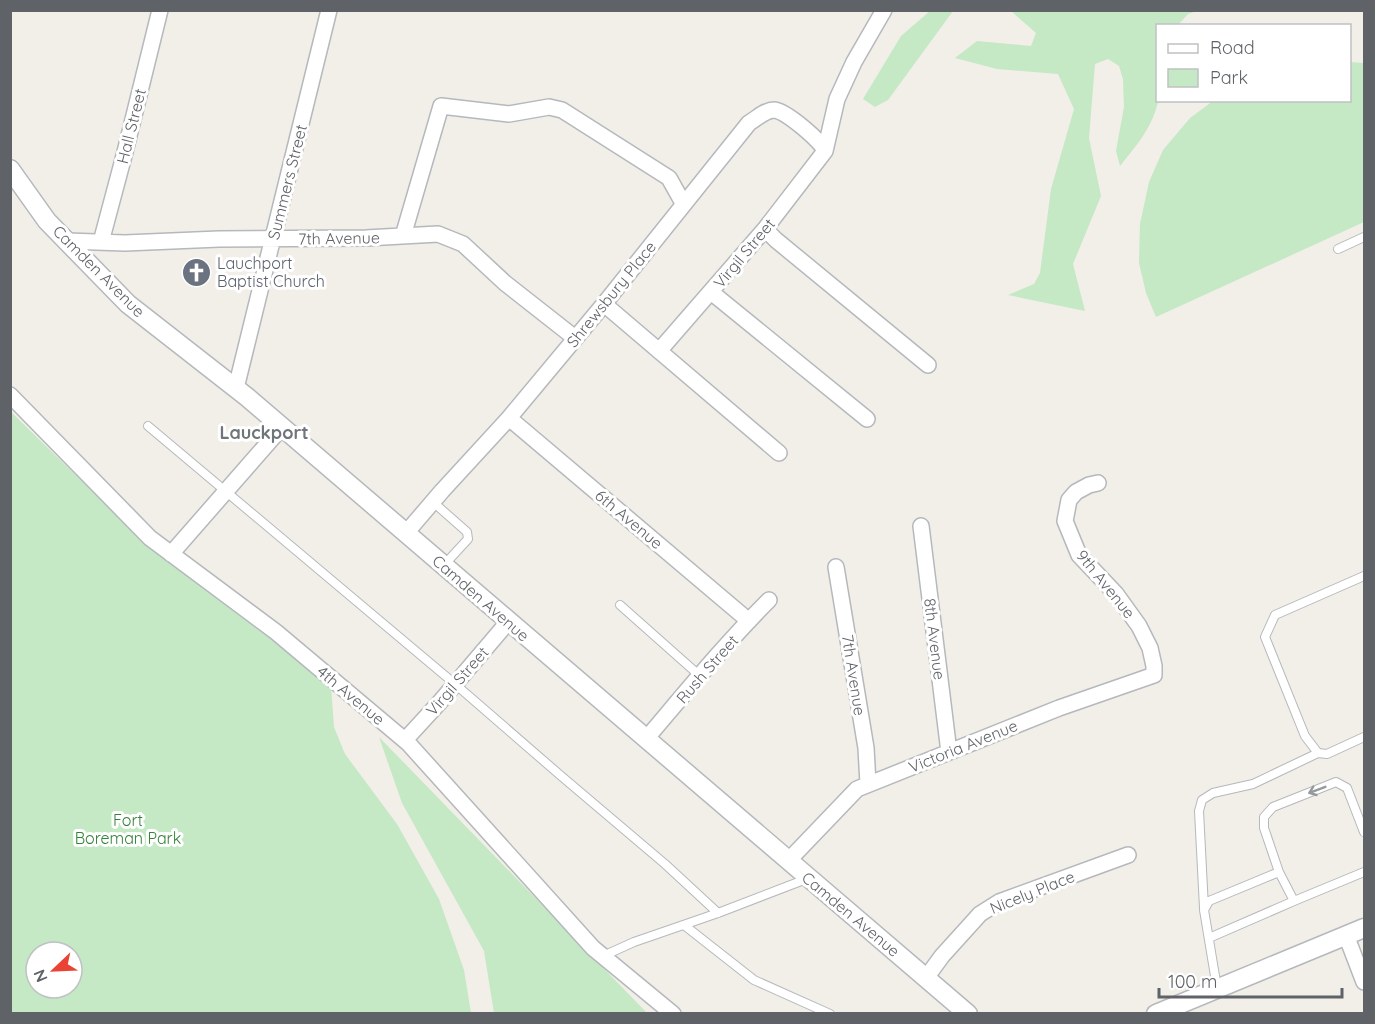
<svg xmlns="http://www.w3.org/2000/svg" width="1375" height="1024" viewBox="0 0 1375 1024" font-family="Quicksand,sans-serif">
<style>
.green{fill:#c5e8c5;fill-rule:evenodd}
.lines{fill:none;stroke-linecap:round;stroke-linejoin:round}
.service-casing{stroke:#b5b8bc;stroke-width:10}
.minor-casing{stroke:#b5b8bc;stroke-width:18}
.tertiary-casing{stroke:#b5b8bc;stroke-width:21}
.service{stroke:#fff;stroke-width:8}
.minor{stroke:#fff;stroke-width:15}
.tertiary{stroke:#fff;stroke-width:18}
.oneway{stroke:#979a9d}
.labels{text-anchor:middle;stroke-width:6;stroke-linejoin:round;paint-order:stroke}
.street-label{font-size:16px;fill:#5f6368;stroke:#fff}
.worship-label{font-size:16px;fill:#5b616d;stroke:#fff;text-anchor:start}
.park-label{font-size:16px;fill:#348238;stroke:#fff}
.neighbourhood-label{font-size:18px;font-weight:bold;fill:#70757a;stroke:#fff}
</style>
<rect width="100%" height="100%" fill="#f1efe8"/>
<path class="green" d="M930,11H953L888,100L875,107L863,99L901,36Z
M1011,11H1197L1188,14L1178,25L1158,26V101C1153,127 1136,146 1120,166L1116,151L1124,107L1123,79L1119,66L1108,59L1095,64L1089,138L1101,196L1073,264L1085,311L1008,295L1034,284L1040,273L1051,189L1074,109L1058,74L997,69L955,58L977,41L1031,46L1036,33Z
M1350,62L1364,63V222L1156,317L1146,293L1139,263L1140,224L1149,182L1163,150L1190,118L1213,101L1350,100Z
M10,411L133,531L331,686L334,727L345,754L397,824L439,899L464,970L471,1013H11ZM36,952H72V988H36Z
M379,737L647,1013H494L484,951L402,803Z"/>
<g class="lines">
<defs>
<path id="service" d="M1338,249L1364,237
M148,426L455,684L560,775L665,864L718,913
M433,502L467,532L468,539L444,565
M1364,576L1275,615L1265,637L1305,736L1318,753L1327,754L1364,737
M620,605L700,676
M1279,872L1264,828V817L1273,807L1336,782L1347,788L1364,832
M1294,901L1364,872
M1204,908L1199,811L1202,800L1213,793L1253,784L1318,753
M684,925L754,980L830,1014
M1209,938L1294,901L1279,872L1209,901L1204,910L1217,988
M603,956L634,942L718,913L809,878"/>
<path id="minor" d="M765,229L776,240L928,365
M403,236L441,106L509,114L549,107L562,110L669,178L683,203
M67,241L125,243L219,239L366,238L438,234L463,244L505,283L575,338
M101,242L125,152L160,10
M711,292L867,419
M604,304L779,453
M659,351L765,229L825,151L837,99L854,62L884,10
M236,388L329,10
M10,395L150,538L276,632L408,743L593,948L673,1014
M509,418L749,621
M921,526L949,752
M406,533L442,491L509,418L604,304L749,123C756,119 765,110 774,110C786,111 820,140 825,151
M171,554L282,427
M836,567L866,748L868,784
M646,739C686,692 725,644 769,600
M405,740L439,703L508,622
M788,861L857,789L1059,708L1154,675V666L1150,648L1139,626L1116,594L1079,555L1065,521L1069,500L1076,492L1089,485L1098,483
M1346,935L1364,982
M926,978L942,956L980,914L999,902L1128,855"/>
<path id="tertiary" d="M10,169L47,221L128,304L247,397L968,1014
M1156,1014L1364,928"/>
</defs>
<use href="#service" class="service-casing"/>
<use href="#minor" class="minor-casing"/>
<use href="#tertiary" class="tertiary-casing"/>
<use href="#service" class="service"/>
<use href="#minor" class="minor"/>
<use href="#tertiary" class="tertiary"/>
</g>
<defs><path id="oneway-shaft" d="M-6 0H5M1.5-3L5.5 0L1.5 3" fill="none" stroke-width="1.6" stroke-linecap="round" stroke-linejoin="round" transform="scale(1.5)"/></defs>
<use class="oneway" href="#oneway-shaft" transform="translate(1317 790) rotate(159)"/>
<defs>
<symbol id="church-disc" viewBox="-11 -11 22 22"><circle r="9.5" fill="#6b7280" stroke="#fff"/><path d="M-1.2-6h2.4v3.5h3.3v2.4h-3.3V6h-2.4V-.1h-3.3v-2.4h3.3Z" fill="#fff"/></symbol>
</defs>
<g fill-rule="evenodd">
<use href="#church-disc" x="180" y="256" width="33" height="33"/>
</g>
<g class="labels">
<g class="street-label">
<text transform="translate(131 126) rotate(-76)" y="6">Hall Street</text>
<text transform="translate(287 182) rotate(-76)" y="6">Summers Street</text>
<text transform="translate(339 238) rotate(-1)" y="6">7th Avenue</text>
<text transform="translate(744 253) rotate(-50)" y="6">Virgil Street</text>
<text transform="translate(99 271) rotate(45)" y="6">Camden Avenue</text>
<text transform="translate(611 294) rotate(-51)" y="6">Shrewsbury Place</text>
<text transform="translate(629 519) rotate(40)" y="6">6th Avenue</text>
<text transform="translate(1106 584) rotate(51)" y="6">9th Avenue</text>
<text transform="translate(481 598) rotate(41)" y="6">Camden Avenue</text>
<text transform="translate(935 639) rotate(83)" y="6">8th Avenue</text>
<text transform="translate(707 669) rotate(-49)" y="6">Rush Street</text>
<text transform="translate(854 675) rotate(81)" y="6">7th Avenue</text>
<text transform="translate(457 681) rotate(-49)" y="6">Virgil Street</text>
<text transform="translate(351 695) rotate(40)" y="6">4th Avenue</text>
<text transform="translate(963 746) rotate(-22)" y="6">Victoria Avenue</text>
<text transform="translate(1032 892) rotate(-22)" y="6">Nicely Place</text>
<text transform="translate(851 914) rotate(40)" y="6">Camden Avenue</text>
</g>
<g class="worship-label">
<text x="217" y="269">Lauchport<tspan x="217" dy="18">Baptist Church</tspan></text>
</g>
<g class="park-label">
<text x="128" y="826">Fort<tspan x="128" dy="18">Boreman Park</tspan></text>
</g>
<g class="neighbourhood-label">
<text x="264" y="439">Lauckport</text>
</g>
</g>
<rect width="1375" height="1024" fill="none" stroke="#5f6368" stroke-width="24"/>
<rect x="1156" y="24" width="195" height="78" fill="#ffffff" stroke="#bfc1c3" stroke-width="1.5"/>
<rect x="1168" y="44" width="30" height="9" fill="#ffffff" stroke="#bfc1c3" stroke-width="1.5"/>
<text x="1210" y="54" font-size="18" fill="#5f6368">Road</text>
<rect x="1168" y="69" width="30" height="18" fill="#c5e8c5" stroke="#bfc1c3" stroke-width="1.5"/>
<text x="1210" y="84" font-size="18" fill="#5f6368">Park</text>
<g transform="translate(54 970) rotate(247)"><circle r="28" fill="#ffffff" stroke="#bfc1c3" stroke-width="1.5"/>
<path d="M0-4.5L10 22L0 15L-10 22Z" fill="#ea4335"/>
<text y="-9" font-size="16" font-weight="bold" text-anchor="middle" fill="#5f6368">N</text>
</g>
<path d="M1159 988v9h183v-9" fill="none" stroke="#5f6368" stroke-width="3"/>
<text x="1168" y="988" font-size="18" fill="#5f6368" stroke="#ffffff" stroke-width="4.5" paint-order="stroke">100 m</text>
</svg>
